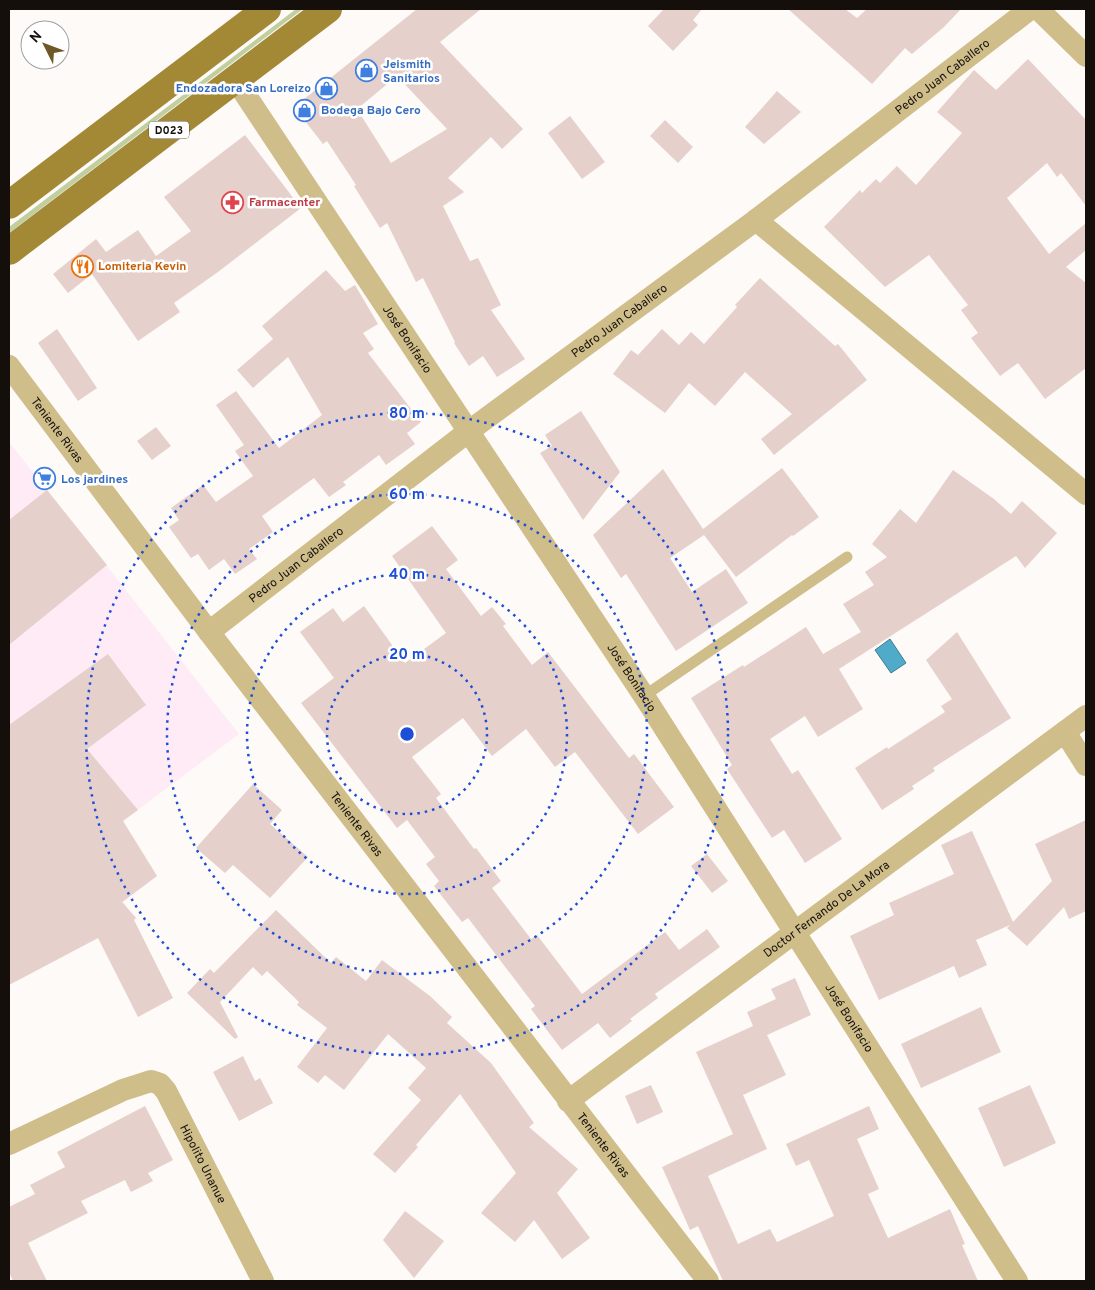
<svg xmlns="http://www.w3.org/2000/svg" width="1095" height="1290" viewBox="0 0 1095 1290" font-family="Overpass,sans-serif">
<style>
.commercial{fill:#feebf5}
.green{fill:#c1cf9f}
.water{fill:#50abca;stroke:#3e7c91}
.building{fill:#e6d0cb;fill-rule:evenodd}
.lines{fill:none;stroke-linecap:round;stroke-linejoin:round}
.lane{stroke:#cfbd8a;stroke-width:11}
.street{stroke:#cfbd8a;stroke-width:22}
.primary{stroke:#a38835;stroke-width:28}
.ring{fill:none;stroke:#1d4ed8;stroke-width:2.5;stroke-dasharray:2.5 5}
.labels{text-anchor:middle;stroke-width:5;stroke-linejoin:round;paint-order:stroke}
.shield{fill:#fff;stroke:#5a5754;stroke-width:1}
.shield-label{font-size:11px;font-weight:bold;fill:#140f0b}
.shop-label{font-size:12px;font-weight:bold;fill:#366cbe;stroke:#fff;text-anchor:start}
.street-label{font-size:12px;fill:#140f0b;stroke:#fff}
.health-label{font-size:12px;font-weight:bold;fill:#be3a42;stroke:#fff;text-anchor:start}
.food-label{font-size:12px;font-weight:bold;fill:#c56008;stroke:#fff;text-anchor:start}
.centre{fill:#1d4ed8;stroke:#fff;stroke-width:2.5}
.ring-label{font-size:15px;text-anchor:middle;font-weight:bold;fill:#1d4ed8;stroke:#fff;stroke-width:5;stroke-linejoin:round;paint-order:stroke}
</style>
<rect width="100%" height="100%" fill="#fdfaf8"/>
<path class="commercial" d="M9,442L239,734L123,821L157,876L123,902L136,918L9,985Z"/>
<path class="green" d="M296,9H303L9,233V227Z"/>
<path class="water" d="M890,639L906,663L891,673L875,650Z"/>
<path class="building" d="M417,9H481L440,42L523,129L502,149L491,137L448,178L464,192L443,206L470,261L478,258L501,305L491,310L525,359L497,377L483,356L469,366L454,343L455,342L423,278L416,282L387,223L380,228L354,186L356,185L327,141L323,144L294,107ZM397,76L447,129L391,163L357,109Z
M664,9H702L693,20L698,25L673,51L648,26Z
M788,9H845L857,18L867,9H961L944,27L912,54L905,48L872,84Z
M1028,59L1086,120V206L1061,173L1057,177L1047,163L1007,198L1049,254L1086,223V250L1066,267L1086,283V368L1045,399L1018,363L1000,376L971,338L978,333L961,310L968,305L929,255L885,287L824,227L860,190L862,193L876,179L880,183L897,166L916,185L962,133L937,112L974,70L996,90Z
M777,91L801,112L764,144L745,127Z
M570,116L605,162L582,179L548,133Z
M665,120L693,147L678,163L650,136Z
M245,135L301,208L218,272L174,303L180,312L138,341L92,274L68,293L53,274L96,239L106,252L138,230L156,256L191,231L164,197Z
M326,270L345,291L355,285L378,324L363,333L374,349L368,353L421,422L407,433L415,444L386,465L379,455L343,482L346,485L329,497L314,478L262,516L273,532L249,549L257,559L235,574L224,559L209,570L198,554L191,558L169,527L179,520L171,508L203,485L216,502L253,476L235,451L244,445L216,405L236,391L279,448L322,415L288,357L253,388L237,370L273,339L262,326Z
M760,278L835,346L838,344L867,380L774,455L761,439L792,414L745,372L715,406L689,383L665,413L613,374L631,350L638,355L662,329L679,345L691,332L704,344L737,307L735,305Z
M57,329L97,388L78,401L38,343Z
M581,411L620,472L583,520L540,453L552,446L545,435Z
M156,427L171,446L152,460L137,441Z
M782,468L819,517L793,536L792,535L736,577L704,535L670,558L692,592L726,569L748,603L676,651L626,574L621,578L593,535L663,469L703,529Z
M953,470L994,499L1011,514L1022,501L1057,533L1025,568L1016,556L839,669L863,709L818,737L805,716L770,739L792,774L798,770L842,839L805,863L784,830L772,838L727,769L732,765L691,698L743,665L744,667L806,627L823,654L861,632L843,604L874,585L865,572L887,557L872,544L900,509L916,523Z
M47,490L107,565L9,645V520Z
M432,526L458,560L446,569L481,616L492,607L506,624L503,626L532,665L548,652L629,758L634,754L674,807L638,834L575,752L555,767L526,729L492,756L463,718L412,757L441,794L436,798L474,849L476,848L501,881L492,888L531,939L537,935L582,994L665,932L679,950L707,929L720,947L655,994L658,998L630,1019L632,1021L610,1038L598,1023L562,1050L531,1009L535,1006L468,918L462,922L434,886L439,881L426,864L435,857L407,820L397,828L301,703L334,678L300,632L333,608L343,622L364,606L405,663L446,633L392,556Z
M957,632L1011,718L933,768L935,771L912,786L914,789L882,810L855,768L887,747L888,749L945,712L941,706L952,699L926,660Z
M108,654L146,705L87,749L138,810L123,821L157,876L122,902L136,918L134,920L173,998L138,1017L98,938L9,985V725Z
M253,784L282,810L270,824L308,857L270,898L233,865L225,873L196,848Z
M1086,820V911L1069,919L1064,907L1027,946L1007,928L1010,925L976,940L987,965L959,978L954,966L879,1000L850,936L894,915L889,903L954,874L941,845L972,831L1013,922L1052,881L1035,844Z
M707,854L728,881L712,893L691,866Z
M276,910L331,963L336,957L366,981L382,960L430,996L452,1017L447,1023L491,1063L534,1123L529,1127L578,1169L557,1193L590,1238L562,1259L534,1220L515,1242L481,1213L516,1173L460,1094L416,1145L418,1147L395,1173L373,1154L421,1100L408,1088L426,1068L388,1034L344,1090L325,1075L318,1083L297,1067L327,1028L297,1005L299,1002L267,971L262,976L253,967L220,1002L238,1037L235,1039L187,993L210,969L214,973Z
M795,978L811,1015L767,1035L786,1075L743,1095L767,1149L708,1176L738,1244L770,1229L777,1242L834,1216L809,1160L796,1166L786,1144L869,1106L879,1129L857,1139L879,1189L868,1194L888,1238L950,1209L965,1244L962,1245L978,1281H723L698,1226L690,1230L662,1167L733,1134L696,1052L753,1026L747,1012L776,999L771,989Z
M981,1007L1001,1052L921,1088L901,1044Z
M243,1056L255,1081L260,1078L273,1103L239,1121L213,1072Z
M651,1085L663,1112L637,1124L625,1096Z
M1030,1085L1056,1143L1004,1167L978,1108Z
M145,1106L173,1160L148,1173L153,1181L131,1192L125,1180L81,1201L88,1213L28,1243L47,1281H13L9,1272V1206V1207L35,1194L30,1185L65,1167L57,1152Z
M405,1211L444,1241L414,1278L383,1240Z"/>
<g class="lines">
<path class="lane" d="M644,696L847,557"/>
<g class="street">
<path d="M1038,9L1086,56"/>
<path id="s1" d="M235,79L644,696L1017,1281"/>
<path d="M756,220L1086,494"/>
<path id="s2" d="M9,366L209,632L708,1281"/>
<path id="s3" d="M209,632L469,431L756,220L1030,9"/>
<path d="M1065,732L1086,765"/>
<path id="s4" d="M568,1101L1086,716"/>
<path id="s5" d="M9,1144L123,1090L151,1081L160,1084L166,1091L263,1281"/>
</g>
<path class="primary" d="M9,205L267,9
M9,251L328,9"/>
</g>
<g class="ring">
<circle cx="407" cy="734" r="80"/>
<circle cx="407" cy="734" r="160"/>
<circle cx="407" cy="734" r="240"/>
<circle cx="407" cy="734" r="321"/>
</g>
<defs>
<symbol id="shop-ring" viewBox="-11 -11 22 22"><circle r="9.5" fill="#fff" stroke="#3f7fe0" stroke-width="1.5"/><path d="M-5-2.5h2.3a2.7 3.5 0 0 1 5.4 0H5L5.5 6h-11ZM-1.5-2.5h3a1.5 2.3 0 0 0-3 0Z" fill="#3f7fe0"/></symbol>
<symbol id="pharmacy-ring" viewBox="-11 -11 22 22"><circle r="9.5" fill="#fff" stroke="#e0444e" stroke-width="1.5"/><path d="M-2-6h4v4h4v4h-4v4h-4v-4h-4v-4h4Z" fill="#e0444e"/></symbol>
<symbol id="restaurant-ring" viewBox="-11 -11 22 22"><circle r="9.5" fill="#fff" stroke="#e8710a" stroke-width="1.5"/><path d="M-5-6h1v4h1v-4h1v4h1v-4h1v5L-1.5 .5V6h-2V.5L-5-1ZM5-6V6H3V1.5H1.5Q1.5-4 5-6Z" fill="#e8710a"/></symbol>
<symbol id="supermarket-ring" viewBox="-11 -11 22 22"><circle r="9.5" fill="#fff" stroke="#3f7fe0" stroke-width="1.5"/><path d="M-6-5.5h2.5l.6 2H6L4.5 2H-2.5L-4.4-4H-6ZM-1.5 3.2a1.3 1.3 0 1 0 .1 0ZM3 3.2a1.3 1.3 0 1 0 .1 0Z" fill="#3f7fe0"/></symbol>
</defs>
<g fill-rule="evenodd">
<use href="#shop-ring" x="354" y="58" width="25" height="25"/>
<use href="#shop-ring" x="314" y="76" width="25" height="25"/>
<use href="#shop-ring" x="292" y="98" width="25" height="25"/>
<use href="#pharmacy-ring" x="220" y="190" width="25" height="25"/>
<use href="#restaurant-ring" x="70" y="254" width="25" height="25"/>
<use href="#supermarket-ring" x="32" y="466" width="25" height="25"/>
</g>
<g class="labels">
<rect class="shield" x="149" y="121.5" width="40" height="17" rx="4"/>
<g class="shield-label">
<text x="169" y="134">D023</text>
</g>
<g class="shop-label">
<text x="383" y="68">Jeismith<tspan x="383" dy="14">Sanitarios</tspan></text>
<text x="311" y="92" text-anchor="end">Endozadora San Loreizo</text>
<text x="321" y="114">Bodega Bajo Cero</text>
<text x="61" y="483">Los jardines</text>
</g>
<g class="street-label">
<text dy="4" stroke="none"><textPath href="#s3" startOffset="920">Pedro Juan Caballero</textPath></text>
<text dy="4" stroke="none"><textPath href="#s3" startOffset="515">Pedro Juan Caballero</textPath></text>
<text dy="4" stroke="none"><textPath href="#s1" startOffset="312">José Bonifacio</textPath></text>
<text dy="4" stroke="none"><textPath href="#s2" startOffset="80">Teniente Rivas</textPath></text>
<text dy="4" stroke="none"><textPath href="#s3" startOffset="110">Pedro Juan Caballero</textPath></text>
<text dy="4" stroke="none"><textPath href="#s1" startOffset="718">José Bonifacio</textPath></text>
<text dy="4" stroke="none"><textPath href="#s2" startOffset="575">Teniente Rivas</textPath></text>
<text dy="4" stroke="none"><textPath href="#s4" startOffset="322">Doctor Fernando De La Mora</textPath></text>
<text dy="4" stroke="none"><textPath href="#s1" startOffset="1122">José Bonifacio</textPath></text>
<text dy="4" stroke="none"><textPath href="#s2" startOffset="980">Teniente Rivas</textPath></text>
<text dy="4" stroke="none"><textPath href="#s5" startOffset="256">Hipolito Unanue</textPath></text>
</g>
<g class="health-label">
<text x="249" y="206">Farmacenter</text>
</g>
<g class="food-label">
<text x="98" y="270">Lomiteria Kevin</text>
</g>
</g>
<circle cx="407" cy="734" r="8" class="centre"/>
<g class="ring-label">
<text x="407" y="418">80 m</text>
<text x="407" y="499">60 m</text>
<text x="407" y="579">40 m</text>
<text x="407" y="659">20 m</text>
</g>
<rect width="1095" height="1290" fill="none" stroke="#140f0b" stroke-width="20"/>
<g transform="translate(45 45) rotate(312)"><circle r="24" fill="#ffffff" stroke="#a19f9d"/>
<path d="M0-4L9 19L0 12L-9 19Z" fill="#6f5727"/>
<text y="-8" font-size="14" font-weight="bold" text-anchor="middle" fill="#140f0b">N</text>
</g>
</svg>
